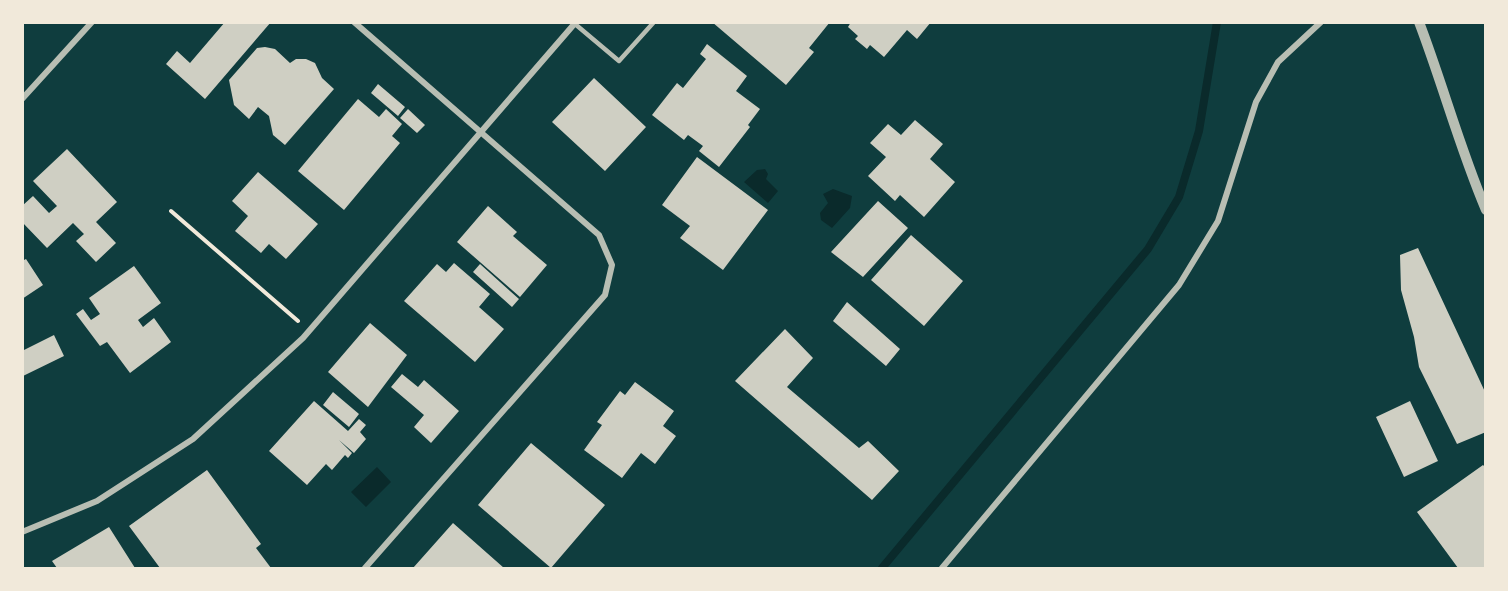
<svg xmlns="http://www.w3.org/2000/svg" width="1508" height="591" viewBox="0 0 1508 591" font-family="Barlow,sans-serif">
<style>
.water{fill:#0a2a2b}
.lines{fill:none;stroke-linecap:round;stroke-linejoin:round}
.stream{stroke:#0a2a2b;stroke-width:8}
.building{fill:#cfcfc3}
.path{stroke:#f1e9da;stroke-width:4}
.service{stroke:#b8beb3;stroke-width:4.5}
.minor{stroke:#b8beb3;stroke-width:6}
.tertiary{stroke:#b8beb3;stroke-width:10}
</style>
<rect width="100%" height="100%" fill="#0f3d3e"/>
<path class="water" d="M765,169L768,174L766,179L778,191L768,203L744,182L757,170Z
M833,189L852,196L850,208L832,228L821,220L820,213L828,203L823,194Z
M377,467L391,482L366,507L351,492Z"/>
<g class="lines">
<path class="stream" d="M882,568L1148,249L1179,197L1199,131L1217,22"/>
</g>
<path class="building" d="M225,22H271L205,99L166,64L177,51L190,63Z
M712,22H830L809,48L814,52L786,85Z
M851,22H931L917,39L907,30L884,57L870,45L867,49L855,39L858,36L848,27Z
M707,44L747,76L736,91L760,109L748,125L750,127L719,167L699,151L703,146L688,135L684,140L652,115L677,83L683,88L706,59L700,54Z
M265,47L275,49L290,63L296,59H306L315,63L322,78L334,89L285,145L273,135L269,116L258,107L249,119L234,105L229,80L257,48Z
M594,78L646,127L605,171L552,122Z
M378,84L405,107L398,116L371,93Z
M358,99L379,117L386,109L402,124L392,136L400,143L344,210L298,171Z
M408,109L425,125L417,133L400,118Z
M915,120L943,144L930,159L955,182L924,217L900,195L895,201L868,176L886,157L870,143L888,124L901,135Z
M67,149L117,202L96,222L116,243L96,262L76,241L84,234L73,223L47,248L22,222V206L33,196L49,213L57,206L33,181Z
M697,157L768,210L723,270L680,238L690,226L662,205Z
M258,172L318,224L286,259L269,244L261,253L235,231L248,216L232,201Z
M878,201L908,228L863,277L831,252Z
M488,206L517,232L513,236L547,265L520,297L457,242Z
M911,235L963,281L924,326L871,280Z
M1418,248L1486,394V432L1457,444L1419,367L1414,337L1401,290L1400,255Z
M26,259L43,285L22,299V261Z
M454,263L490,294L479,307L504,329L475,362L404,301L437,264L446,272Z
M480,264L519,299L512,307L473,272Z
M134,266L161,303L138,320L143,327L154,318L171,342L130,373L107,342L100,346L76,314L83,309L91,320L100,314L89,298Z
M847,302L900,349L886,366L833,321Z
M370,323L407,355L368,407L328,372Z
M785,329L813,358L787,387L859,448L868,441L899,471L872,500L735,381Z
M54,335L64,356L23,376L22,351Z
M402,374L418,387L424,380L459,411L431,443L414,427L424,415L391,387Z
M635,382L674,411L663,426L676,436L655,464L641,453L622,478L584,450L602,425L597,422L620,391L625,395Z
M333,392L359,414L349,427L323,405Z
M314,401L348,431L359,419L366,425L360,432L366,439L354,453L339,440L352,453L348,458L345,455L332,470L326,464L307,485L269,451Z
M1410,401L1438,461L1404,477L1376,417Z
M531,443L605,505L551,568L478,505Z
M1483,465L1486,468V568H1458L1417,512Z
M207,470L261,544L256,548L271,568H160L129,526Z
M453,523L504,568H413Z
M109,527L135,568H57L52,561Z"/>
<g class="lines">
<path class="path" d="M171,211L298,321"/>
<path class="service" d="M575,24L619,61L654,22"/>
<path class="minor" d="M354,22L599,235L612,265L605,295L365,568
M22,99L92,22
M22,532L97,501L193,439L303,338L576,22
M942,568L1179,285L1218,221L1256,102L1278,62L1321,22"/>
<path class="tertiary" d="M1419,22C1443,85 1460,149 1486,210"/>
</g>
<rect width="1508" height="591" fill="none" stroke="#f1e9da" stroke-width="48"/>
</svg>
